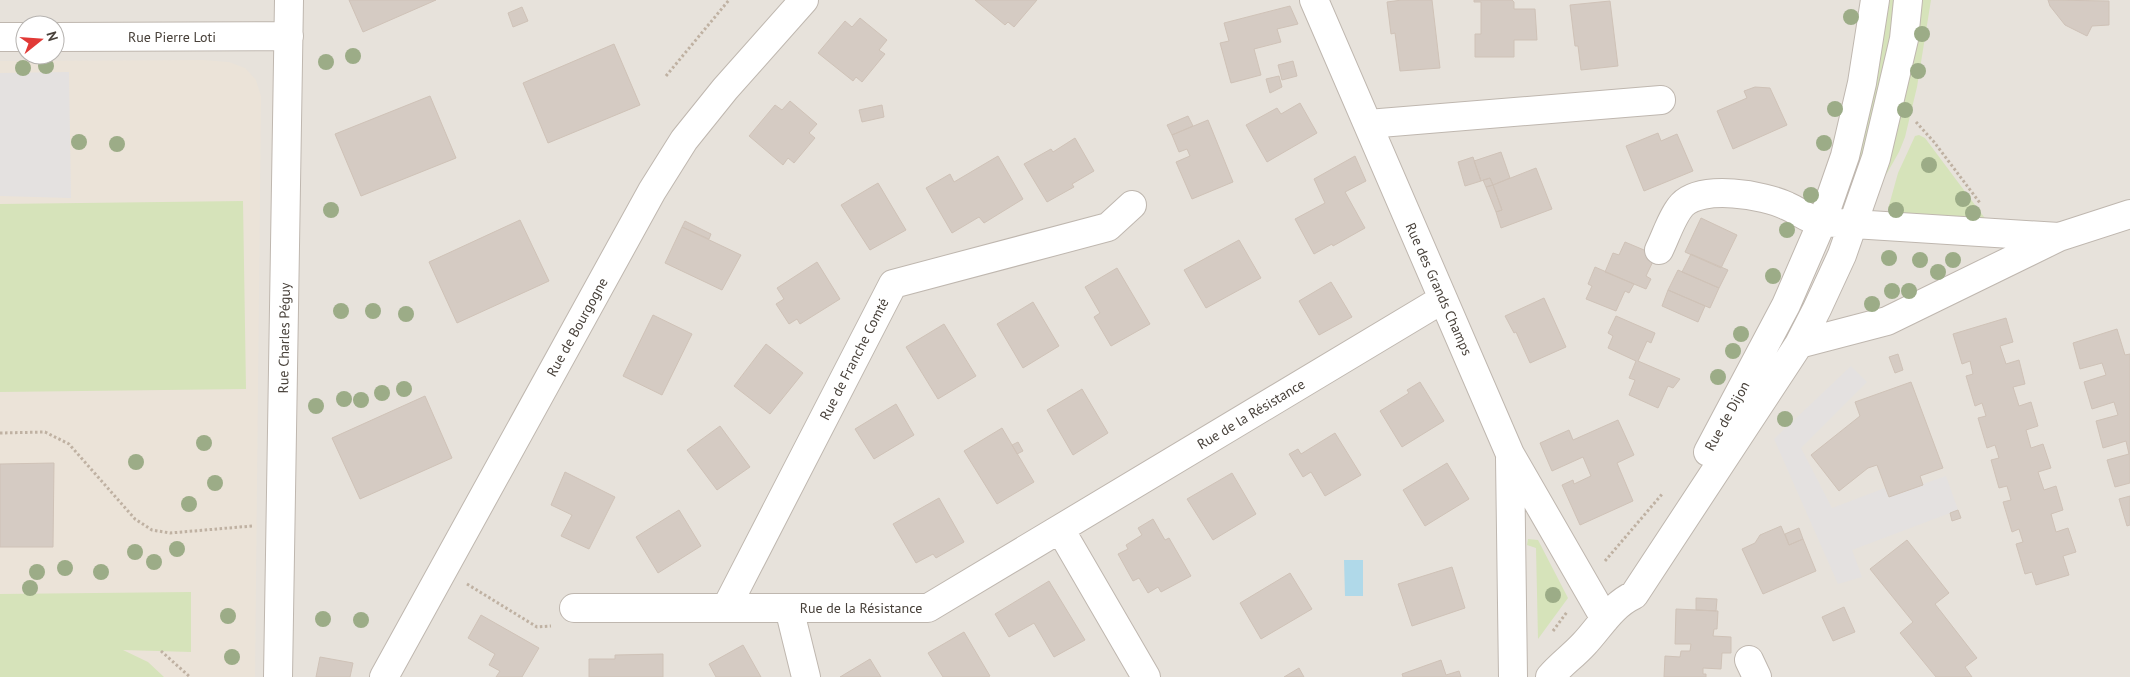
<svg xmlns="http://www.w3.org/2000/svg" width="2130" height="677" viewBox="0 0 2130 677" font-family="'PT Sans',sans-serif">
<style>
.residential{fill:#e7e2db;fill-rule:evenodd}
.education{fill:#ebe3d8}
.green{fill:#d6e3ba}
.parking{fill:#e4e1e0}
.water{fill:#b0d9e9}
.building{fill:#d5cbc3;stroke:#cfc2b7}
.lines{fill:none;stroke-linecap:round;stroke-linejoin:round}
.minor-casing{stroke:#bfb7af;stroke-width:30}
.path{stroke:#bfb1a2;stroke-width:3;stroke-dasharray:2.5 2.5;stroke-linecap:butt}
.minor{stroke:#fff;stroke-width:28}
.tree{fill:#9cac87}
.labels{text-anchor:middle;stroke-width:4.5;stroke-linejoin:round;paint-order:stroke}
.street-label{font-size:14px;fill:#48413a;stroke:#fff}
</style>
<rect width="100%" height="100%" fill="#f4f1ec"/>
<path class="residential" d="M0,0H2130V677H0ZM25,25H55V55H25Z"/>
<path class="education" d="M204,60L229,62L245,68L256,80L261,97L255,677H0V61Z"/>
<path class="green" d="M1885,0H1902L1851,217L1838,216Z
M1921,0H1931L1917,87L1905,137L1899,152L1886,175L1908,82Z
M1919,135L1925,138L1987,221L1895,217L1888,209L1898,173L1915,136Z
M243,201L246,389L0,392V204Z
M1528,539L1538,540L1568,598L1538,639L1536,548L1527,545Z
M191,592V652L123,650L148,662L164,677H0V594Z"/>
<path class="parking" d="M69,72L71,198L0,196V73Z
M1851,366L1867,382L1801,448L1832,508L1885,488L1889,496L1946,476L1958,510L1852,550L1862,577L1838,584L1774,439Z"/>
<path class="water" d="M1344,560H1363V596H1345Z"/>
<path class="building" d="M349,0H436L363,32Z
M975,0H1037L1014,27L1008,22L1005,25Z
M1402,0H1432L1440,68L1400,71L1395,33L1391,34L1387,2Z
M1474,0H1512L1514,2V9H1535L1537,40H1514V57H1475V34H1481V2H1474Z
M2048,0L2109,1V25L2092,26L2087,36L2065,25L2050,6Z
M1610,1L1618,66L1581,70L1578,46H1575L1570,5Z
M1290,6L1298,24L1277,29L1281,42L1254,49L1261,75L1231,83L1220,43L1229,41L1224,23Z
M522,7L528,21L513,27L508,13Z
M860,18L887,40L879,50L885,54L862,82L856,77L853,81L818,53L845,21L852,27Z
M614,44L640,105L548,143L523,83Z
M1293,61L1297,76L1282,80L1278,65Z
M1279,76L1282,87L1270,93L1266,79Z
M1755,87L1770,88L1787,125L1733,149L1717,111L1747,98L1744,91Z
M430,96L456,158L361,196L335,134Z
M790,101L817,124L809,133L815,138L794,163L788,158L783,165L749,136L775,105L782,110Z
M1300,103L1317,133L1267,162L1246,125L1277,108L1281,114Z
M882,105L884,117L862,122L859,110Z
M1188,116L1193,126L1172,135L1167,125Z
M1208,120L1233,182L1192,199L1176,162L1190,156L1187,149L1179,152L1172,135Z
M1658,133L1661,141L1677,134L1693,171L1644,191L1626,146Z
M1075,138L1094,171L1072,184L1074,187L1047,202L1024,164L1051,149L1053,152Z
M1501,152L1510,178L1493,185L1490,178L1481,181L1474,161Z
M998,156L1023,199L984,223L979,217L952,233L926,188L950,174L954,182Z
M1355,156L1366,181L1345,192L1365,228L1333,246L1332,244L1314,254L1295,219L1325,203L1314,179Z
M1473,157L1481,181L1465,186L1458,162Z
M1536,168L1552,209L1501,228L1496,212L1502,210L1493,185Z
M1490,178L1493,185L1486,187L1483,180Z
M878,183L906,230L870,250L841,205Z
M1493,185L1502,210L1496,212L1486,187Z
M1701,218L1737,235L1721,268L1685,252Z
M520,220L549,281L457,323L429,262Z
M685,221L711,234L709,239L682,227Z
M682,227L741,255L722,290L665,263Z
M1239,240L1261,278L1206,308L1184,270Z
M1625,242L1656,255L1646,276L1651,279L1646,289L1605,272L1613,253L1619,255Z
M1691,254L1728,270L1719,288L1682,272Z
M817,262L840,299L800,324L797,319L789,324L776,304L784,299L777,288Z
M1595,267L1634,284L1629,293L1625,291L1616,311L1586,299L1592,286L1588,284Z
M1117,268L1150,324L1111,346L1094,317L1100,313L1085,287Z
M1678,270L1719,288L1710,308L1668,290Z
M1331,282L1352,317L1319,335L1299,301Z
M1668,290L1705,306L1698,322L1662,306Z
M1544,298L1566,347L1530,363L1516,332L1514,333L1505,316Z
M1033,302L1059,346L1023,368L997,324Z
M653,315L692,334L662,395L623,376Z
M1616,316L1655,333L1651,343L1647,341L1638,361L1680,379L1673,388L1668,386L1658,408L1629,395L1635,380L1629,378L1636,361L1608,348L1613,336L1608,333Z
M2006,318L2013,342L2000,346L2006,364L2019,360L2025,384L2013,387L2019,406L2031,402L2038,426L2026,430L2031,448L2043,444L2051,468L2038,472L2044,490L2056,486L2063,510L2051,514L2056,532L2068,528L2076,552L2063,556L2069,575L2036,585L2032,572L2025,574L2016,544L2023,542L2019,529L2012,532L2003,502L2011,500L2007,486L1999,488L1991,460L1999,458L1995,445L1987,448L1978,418L1986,416L1982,403L1975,406L1966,376L1973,374L1970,361L1962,364L1953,334Z
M944,324L976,376L938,399L906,347Z
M2117,329L2125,355L2130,354V483L2115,487L2107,460L2129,454L2126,441L2103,448L2096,421L2118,415L2114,402L2092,409L2084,382L2106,375L2102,363L2080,369L2073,343Z
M766,344L803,373L770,414L734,386Z
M1898,354L1903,370L1895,373L1889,357Z
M1420,382L1444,421L1402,447L1380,411L1409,393L1407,390Z
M1911,382L1943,468L1920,476L1923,485L1889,497L1877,465L1868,468L1839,491L1811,455L1860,416L1855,402Z
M1082,389L1108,433L1073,455L1047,410Z
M425,396L452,458L360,499L332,438Z
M896,404L914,435L874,459L855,429Z
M1618,420L1634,455L1617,463L1633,501L1580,525L1562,485L1573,480L1574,484L1591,476L1583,457L1552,471L1540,443L1569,430L1573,440Z
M720,426L750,467L717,490L687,450Z
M1002,428L1034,482L997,504L964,451Z
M1335,433L1361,475L1325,496L1311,472L1303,477L1289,454L1298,449L1301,454Z
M1018,442L1023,451L1017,454L1012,445Z
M54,463L53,547H0V464Z
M1447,463L1469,499L1425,526L1403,490Z
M565,472L615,497L589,549L561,536L572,515L551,505Z
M1232,473L1256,514L1213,540L1187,499Z
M2130,496V525L2127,526L2119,499Z
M939,498L964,542L936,558L933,554L916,563L893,524Z
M679,510L701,546L658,573L636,537Z
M1958,510L1961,518L1952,521L1950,513Z
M1153,519L1165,540L1169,538L1191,576L1161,592L1158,587L1148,593L1139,578L1133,581L1118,554L1128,549L1126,545L1142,535L1138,528Z
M1781,526L1789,545L1803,539L1816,571L1763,594L1742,549L1755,543L1760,535Z
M1799,528L1803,539L1789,545L1785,534Z
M1907,540L1949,593L1935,604L1977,658L1965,667L1972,677H1936L1900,633L1913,622L1870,569Z
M1452,567L1465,608L1412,626L1398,584Z
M1290,573L1312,609L1261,639L1240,603Z
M1049,581L1085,640L1054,657L1034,623L1009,637L995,614Z
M1696,598L1717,599L1716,611L1696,610Z
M1844,607L1855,632L1833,641L1822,617Z
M1676,609L1718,611L1717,629H1714L1713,636L1731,637V653H1722L1721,669L1703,668V674H1706V677H1664L1665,656L1680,657L1681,651H1690L1691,644H1675Z
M481,615L539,648L522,677H496L500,671L489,665L495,654L468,638Z
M964,632L990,676L988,677H943L928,653Z
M743,645L761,677H716L709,664Z
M663,654V677H589V659H615V655Z
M320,657L353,663L350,677H316Z
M870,659L881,677H840Z
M1441,660L1446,675L1459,671L1461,677H1403L1402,674Z
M1299,668L1304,677H1284Z"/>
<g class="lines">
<defs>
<path id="minor" d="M1314,0L1510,454L1605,619
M0,37H25
M55,37L289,36
M1368,124L1661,100
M1659,250C1666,236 1672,216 1682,205C1702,184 1764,195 1787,206C1801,212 1806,219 1822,222L2059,237
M1799,344L1887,321L2059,237L2130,214
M1708,452L1786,305L1822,222L1845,156L1862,83L1875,0
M1510,458L1513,677
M1060,529L1146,677
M574,608H928L1443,299
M726,608L893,284L1108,227L1132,205
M789,608L806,677
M1749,660L1757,677
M278,677L289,0
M384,677L652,191L684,140L725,89L804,0
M1550,677C1560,665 1573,656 1584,644C1600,627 1612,605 1634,595L1799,344L1817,309L1842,255L1876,158L1904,39L1908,0"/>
</defs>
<use href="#minor" class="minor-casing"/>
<path class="path" d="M666,76L729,0
M1916,122L1934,142L1980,203
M0,433L45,432L69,444L135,519L152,530L170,533L252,526
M1605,561L1663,493
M467,584L537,627L551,626
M1553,631L1567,612
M161,651L190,677"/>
<use href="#minor" class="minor"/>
</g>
<g class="tree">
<circle cx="1851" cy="17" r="8"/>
<circle cx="1922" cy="34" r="8"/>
<circle cx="353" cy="56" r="8"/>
<circle cx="326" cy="62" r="8"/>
<circle cx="46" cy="66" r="8"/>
<circle cx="23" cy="68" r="8"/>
<circle cx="1918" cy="71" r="8"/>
<circle cx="1835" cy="109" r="8"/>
<circle cx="1905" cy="110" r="8"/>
<circle cx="79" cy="142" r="8"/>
<circle cx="1824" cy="143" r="8"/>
<circle cx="117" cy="144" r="8"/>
<circle cx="1929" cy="165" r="8"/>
<circle cx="1811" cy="195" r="8"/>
<circle cx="1963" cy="199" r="8"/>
<circle cx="331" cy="210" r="8"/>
<circle cx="1896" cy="210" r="8"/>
<circle cx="1973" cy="213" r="8"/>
<circle cx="1787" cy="230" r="8"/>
<circle cx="1889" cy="258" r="8"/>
<circle cx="1920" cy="260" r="8"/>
<circle cx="1953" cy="260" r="8"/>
<circle cx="1938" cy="272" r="8"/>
<circle cx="1773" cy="276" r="8"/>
<circle cx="1892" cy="291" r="8"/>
<circle cx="1909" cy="291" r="8"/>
<circle cx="1872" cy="304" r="8"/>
<circle cx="341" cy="311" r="8"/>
<circle cx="373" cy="311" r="8"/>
<circle cx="406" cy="314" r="8"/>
<circle cx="1741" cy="334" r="8"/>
<circle cx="1733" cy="351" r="8"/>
<circle cx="1718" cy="377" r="8"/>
<circle cx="404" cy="389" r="8"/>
<circle cx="382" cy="393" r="8"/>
<circle cx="344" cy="399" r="8"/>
<circle cx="361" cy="400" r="8"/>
<circle cx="316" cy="406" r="8"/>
<circle cx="1785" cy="419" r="8"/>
<circle cx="204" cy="443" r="8"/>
<circle cx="136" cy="462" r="8"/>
<circle cx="215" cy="483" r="8"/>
<circle cx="189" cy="504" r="8"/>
<circle cx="177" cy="549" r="8"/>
<circle cx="135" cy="552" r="8"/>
<circle cx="154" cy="562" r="8"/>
<circle cx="65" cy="568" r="8"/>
<circle cx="37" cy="572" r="8"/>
<circle cx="101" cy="572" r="8"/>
<circle cx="30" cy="588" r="8"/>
<circle cx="1553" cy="595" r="8"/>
<circle cx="228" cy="616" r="8"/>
<circle cx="323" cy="619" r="8"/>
<circle cx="361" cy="620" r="8"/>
<circle cx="232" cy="657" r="8"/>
</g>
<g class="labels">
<g class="street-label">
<text x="172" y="42">Rue Pierre Loti</text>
<text transform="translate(1439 289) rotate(66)" y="5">Rue des Grands Champs</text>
<text transform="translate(577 327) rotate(-61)" y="5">Rue de Bourgogne</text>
<text transform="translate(284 338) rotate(-89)" y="5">Rue Charles Péguy</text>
<text transform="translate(854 359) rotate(-63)" y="5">Rue de Franche Comté</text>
<text transform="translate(1251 414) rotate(-31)" y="5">Rue de la Résistance</text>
<text transform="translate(1727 416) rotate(-61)" y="5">Rue de Dijon</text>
<text x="861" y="613">Rue de la Résistance</text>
</g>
</g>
<g transform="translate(40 40) rotate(73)"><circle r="24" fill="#ffffff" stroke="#b6b3b0"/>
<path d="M0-4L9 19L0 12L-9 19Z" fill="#e13936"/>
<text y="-8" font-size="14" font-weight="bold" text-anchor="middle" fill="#48413a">N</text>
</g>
</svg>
